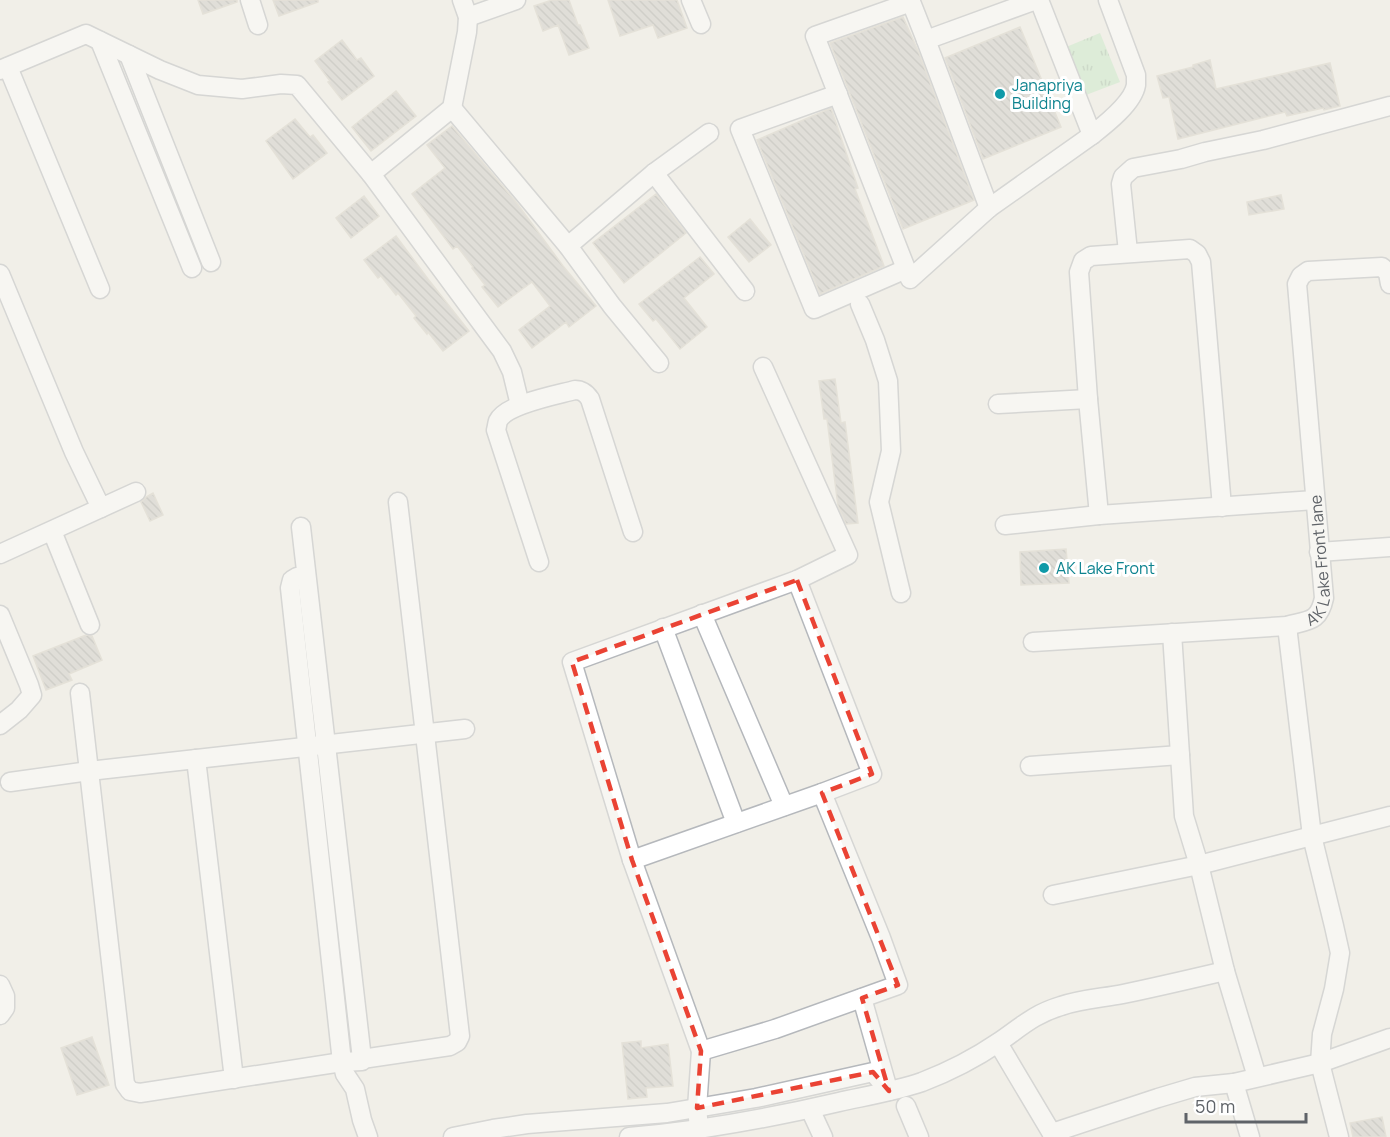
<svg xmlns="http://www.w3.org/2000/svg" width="1390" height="1137" viewBox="0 0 1390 1137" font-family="Manrope,sans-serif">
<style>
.park{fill:url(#park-tufts)}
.building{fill:url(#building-back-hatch);stroke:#d6d1c6;stroke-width:1.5}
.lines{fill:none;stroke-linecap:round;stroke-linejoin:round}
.minor-casing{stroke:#b5b8bc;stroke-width:21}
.minor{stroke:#fff;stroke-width:18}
.marked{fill:none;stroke:#ea4334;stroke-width:4.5;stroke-dasharray:12 8;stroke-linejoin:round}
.culture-dot{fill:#0f9aa8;stroke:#fff;stroke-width:2}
.labels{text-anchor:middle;stroke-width:6;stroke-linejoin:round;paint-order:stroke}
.culture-label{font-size:16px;fill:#0d838f;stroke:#fff;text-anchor:start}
.street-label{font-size:16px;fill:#5f6368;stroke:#fff}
</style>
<defs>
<pattern id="park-tufts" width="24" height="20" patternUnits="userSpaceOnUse" patternTransform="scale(1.5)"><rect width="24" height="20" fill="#c5e8c5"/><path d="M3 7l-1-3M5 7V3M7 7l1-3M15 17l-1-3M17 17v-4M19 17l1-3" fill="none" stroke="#a3c0a4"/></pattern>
<pattern id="building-back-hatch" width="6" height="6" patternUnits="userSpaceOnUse" patternTransform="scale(1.5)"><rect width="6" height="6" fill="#cccac5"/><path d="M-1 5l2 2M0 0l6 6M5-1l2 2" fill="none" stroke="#a9a8a4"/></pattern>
</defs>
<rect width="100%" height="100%" fill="#f1efe8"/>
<path class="park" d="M1100,33L1120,82L1078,98L1059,50Z"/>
<path class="building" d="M198,0H237V2L203,14Z
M273,0H318V2L279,16Z
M552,0H569L578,25H580L589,48L569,55L558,25L543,31L534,6Z
M608,0H677L687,28L658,38L653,25L620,36Z
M903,17L919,53L974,200L903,229L830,43Z
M1020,27L1061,127L983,159L945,58Z
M342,40L357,60L361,58L374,76L342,100L328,82L330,81L315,61Z
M1210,60L1216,89L1330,63L1340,106L1324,110L1323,108L1287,116L1285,112L1178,139L1169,97L1163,98L1157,76L1193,67V65Z
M396,91L416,116L371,151L352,127Z
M831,108L858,188L855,189L884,266L820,294L757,140Z
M295,119L310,137L313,135L327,153L293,179L266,141Z
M452,126L516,202L563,266L596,306L569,327L566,322L532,348L519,330L550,306L532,282L498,307L482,287L485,285L472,268L473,267L457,246L453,249L412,194L445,168L427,145Z
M656,194L686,233L624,283L593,243Z
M1281,195L1284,209L1249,215L1247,202Z
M364,196L379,216L351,238L336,218Z
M750,219L771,245L749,262L728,237Z
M396,236L428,279L469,331L443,351L428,332L427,334L414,318L416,316L398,293L396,295L381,276L378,278L364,260Z
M700,257L714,274L684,298L707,327L680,349L656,319L653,321L639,304Z
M835,379L841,423L845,422L858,523L846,524L838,506L827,419H824L819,381Z
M153,493L163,515L150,521L141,502L146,497Z
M1066,549L1069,583L1021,585L1020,552Z
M86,635L92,636L102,660L69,674L72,680L46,690L33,656Z
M92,1037L109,1085L77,1095L61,1048Z
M641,1041V1048L668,1044L673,1086L646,1088L647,1097L628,1099L622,1043Z
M1382,1117L1386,1137H1353L1350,1123Z"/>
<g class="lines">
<defs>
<g id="minor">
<path d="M250,0L258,25"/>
<path d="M691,0L701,24"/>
<path d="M1039,0L1092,135"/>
<path d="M468,17L516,0"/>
<path d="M926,40L911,2L815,36L910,279L989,208L1092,135C1106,124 1133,103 1136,85C1136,82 1136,78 1136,75L1108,0"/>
<path d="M100,41L192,268"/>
<path d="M129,55L211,262"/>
<path d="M8,67L100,289"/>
<path d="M0,70L86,34L160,70L198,85L242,89L281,84L297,85L371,174L502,351L512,372L520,405"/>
<path d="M838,94L740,129L814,309L906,269"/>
<path d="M452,108L568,246L612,306L659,363"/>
<path d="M654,173L745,291"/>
<path d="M371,174L452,108L467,32L468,17L462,0"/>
<path d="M989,208L926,40L1036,0"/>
<path d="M568,246L654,173L709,133"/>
<path d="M1128,252L1121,184L1123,177L1133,168L1181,159L1205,152L1263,140L1390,106"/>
<path d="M0,274L74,452L101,508"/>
<path d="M860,304L875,340L888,381L891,451L879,502L901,593"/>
<path d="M998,404L1088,399"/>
<path d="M1099,515L1088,399L1079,272L1083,261L1091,256L1190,249L1197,254L1201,262L1222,507"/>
<path d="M1005,525L1099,515L1315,500"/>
<path d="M301,527L362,1059"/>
<path d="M52,531L90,625"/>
<path d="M1319,552L1390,547"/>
<path d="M0,554L136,492"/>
<path d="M539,562L496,430C497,427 497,424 498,421C506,404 557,395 575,390C582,390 586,393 590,399L633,532"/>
<path d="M306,576L297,577L292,580L290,588L342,1062L345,1074L355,1089L362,1120L368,1137"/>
<path d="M797,580L872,774L822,793"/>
<path d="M702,614L784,806"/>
<path d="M0,615L29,685L32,695L19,710L0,725"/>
<path d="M1287,626L1312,836L1334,926L1340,953L1334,989L1322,1034L1320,1063L1339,1137"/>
<path d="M663,628L736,823"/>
<path d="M1172,633L1184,816L1199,865L1225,971L1257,1077"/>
<path id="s1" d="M1033,642L1287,626C1309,620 1319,622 1324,598L1297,284L1301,276L1308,271L1382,267L1388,273L1390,284"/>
<path d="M80,693L125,1084L130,1091L140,1093L342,1062L362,1061V1059L450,1046L457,1042L460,1036L398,502"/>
<path d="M196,759L234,1079"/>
<path d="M1030,766L1180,755"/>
<path d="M10,782L89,771L465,729"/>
<path d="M632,860L822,793L881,938L898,985L775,1029L701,1051"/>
<path d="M1053,895L1199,865L1390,816"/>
<path d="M0,985L5,996V1008L0,1015"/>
<path d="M862,998L887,1086"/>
<path d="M998,1043L1054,1137"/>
<path d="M1234,1083L1250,1137"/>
<path d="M906,1106L919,1137"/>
<path d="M810,1109L823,1137"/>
<path d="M699,1128L697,1108L701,1051L632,860L572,662L797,580L848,555L763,367"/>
<path d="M1052,1133L1158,1098L1195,1087L1234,1083L1320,1063L1390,1038"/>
<path d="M453,1137L493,1129L527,1124L667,1113L756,1098L873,1072L889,1091"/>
<path d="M629,1137C699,1131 770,1118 839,1102C866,1096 896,1091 922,1082C948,1072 977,1057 999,1042C1021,1027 1034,1014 1061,1006C1081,999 1103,998 1123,994C1157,987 1191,979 1225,971"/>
</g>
</defs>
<use href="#minor" class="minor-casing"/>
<use href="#minor" class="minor"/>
</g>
<path d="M0 0H1390V1137H0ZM797,580L872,774L822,793L898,985L862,998L889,1091L873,1072L697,1108L701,1051L632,860L572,662Z" fill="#f1efe8" fill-opacity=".55" fill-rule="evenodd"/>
<path class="marked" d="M797,580L872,774L822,793L898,985L862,998L889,1091L873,1072L697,1108L701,1051L632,860L572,662Z"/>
<g class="culture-dot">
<circle cx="1000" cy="94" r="6"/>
<circle cx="1044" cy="568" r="6"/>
</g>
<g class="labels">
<g class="culture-label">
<text x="1012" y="91">Janapriya<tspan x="1012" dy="18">Building</tspan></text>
<text x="1056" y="574">AK Lake Front</text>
</g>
<g class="street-label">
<text dy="6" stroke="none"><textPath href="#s1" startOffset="342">AK Lake Front lane</textPath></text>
</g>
</g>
<path d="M1186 1113v9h120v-9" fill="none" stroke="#5f6368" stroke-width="3"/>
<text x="1195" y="1113" font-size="18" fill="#5f6368" stroke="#ffffff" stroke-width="4.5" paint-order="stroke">50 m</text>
</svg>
